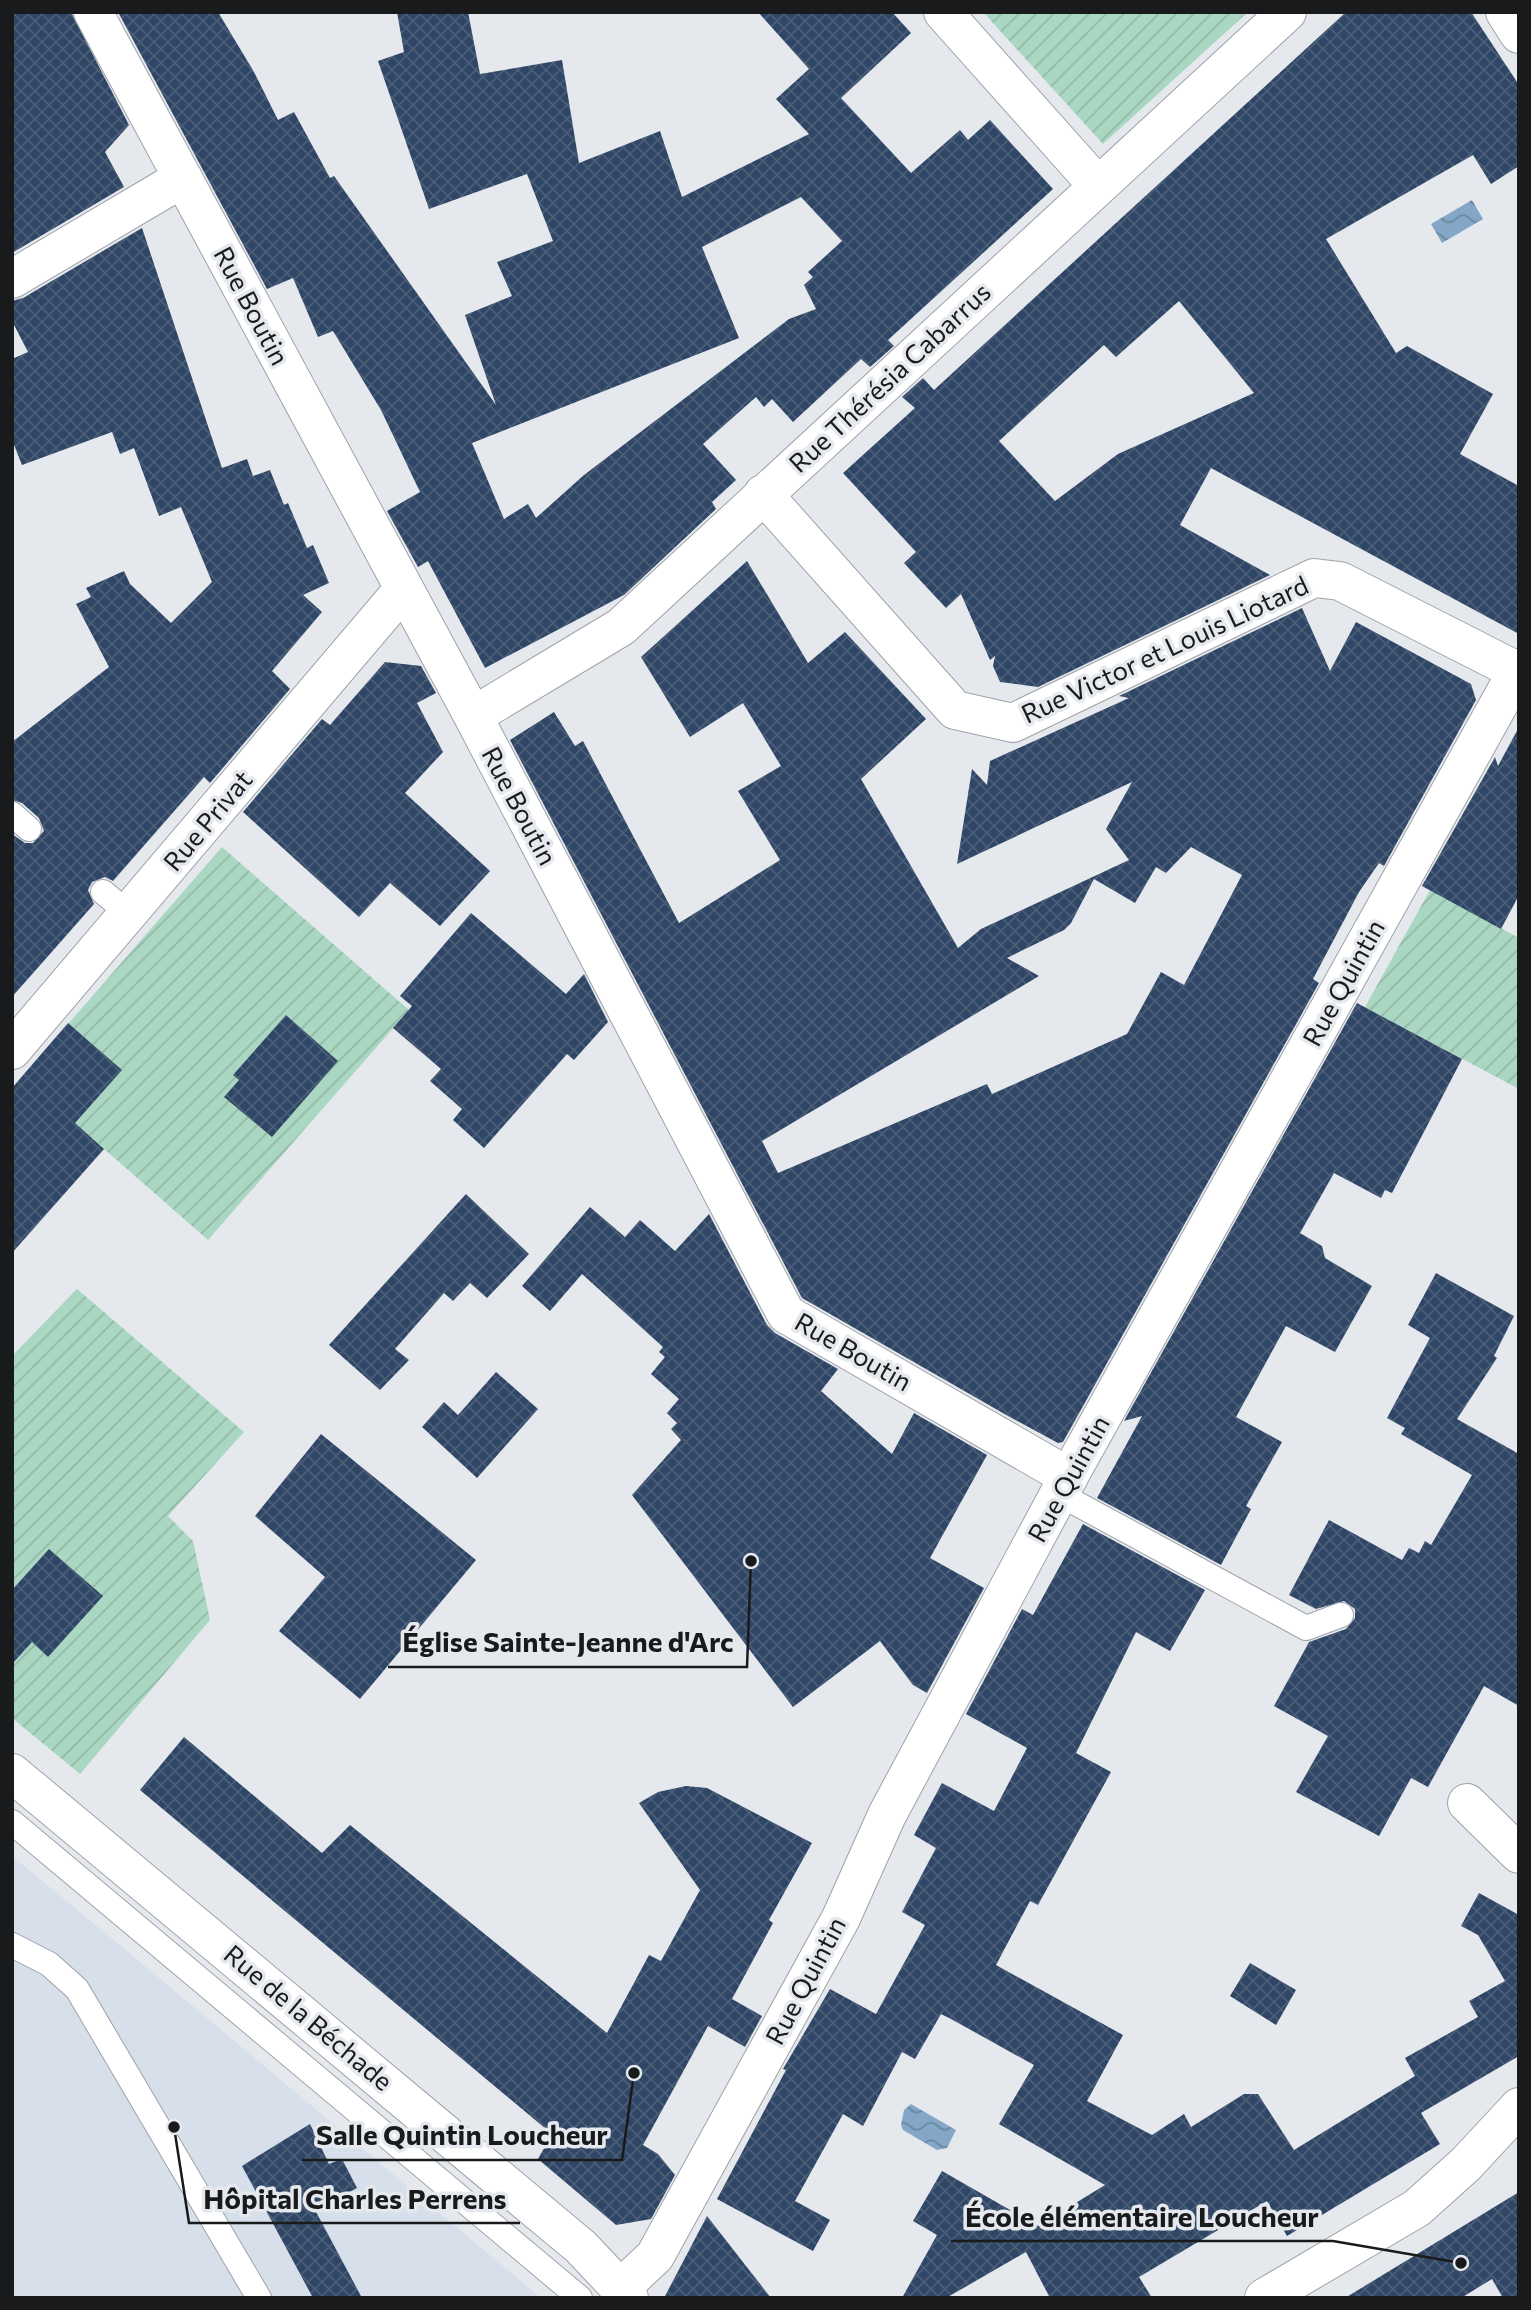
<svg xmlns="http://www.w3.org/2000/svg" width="1531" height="2310" viewBox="0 0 1531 2310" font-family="Commissioner,sans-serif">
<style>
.built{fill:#d6dfea}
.garden{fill:url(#garden-furrows)}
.water{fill:url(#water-waves)}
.building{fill:url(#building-cross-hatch);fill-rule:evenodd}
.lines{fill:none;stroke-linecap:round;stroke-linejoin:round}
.lane-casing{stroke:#9fa2a7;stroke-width:26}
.street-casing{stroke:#9fa2a7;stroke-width:40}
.secondary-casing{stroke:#9fa2a7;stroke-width:40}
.lane{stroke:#fff;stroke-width:24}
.street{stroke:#fff;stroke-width:38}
.secondary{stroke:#fff;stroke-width:38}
.labels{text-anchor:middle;stroke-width:7;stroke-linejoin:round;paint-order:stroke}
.street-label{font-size:26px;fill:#191a1c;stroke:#e5e9ee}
.leader{fill:none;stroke:#191a1c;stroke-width:2.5}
.callout-dot{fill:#191a1c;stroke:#e5e9ee;stroke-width:2.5}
.callout-label{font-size:28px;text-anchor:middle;font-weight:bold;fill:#191a1c;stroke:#e5e9ee;stroke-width:7;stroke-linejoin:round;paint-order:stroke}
</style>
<defs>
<pattern id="garden-furrows" width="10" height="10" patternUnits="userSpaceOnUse" patternTransform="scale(1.75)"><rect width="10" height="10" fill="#aad7c2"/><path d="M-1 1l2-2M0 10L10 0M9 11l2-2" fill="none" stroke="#92b8a6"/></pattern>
<pattern id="water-waves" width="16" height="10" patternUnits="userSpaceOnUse" patternTransform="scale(1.75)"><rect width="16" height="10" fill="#84a7c7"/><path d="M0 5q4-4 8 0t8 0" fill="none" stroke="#6b87a1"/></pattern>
<pattern id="building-cross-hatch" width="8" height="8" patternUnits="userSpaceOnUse" patternTransform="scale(1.75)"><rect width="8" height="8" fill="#2f4666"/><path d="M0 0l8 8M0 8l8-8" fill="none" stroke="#4b5d77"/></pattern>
</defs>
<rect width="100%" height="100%" fill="#e5e9ee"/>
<path class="built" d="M12,1856L133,1956L541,2298H12Z"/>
<path class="garden" d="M983,12H1248L1103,144Z
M222,847L409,1010L208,1240L22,1077Z
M1430,890L1519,938V1089L1365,1007Z
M77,1289L244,1432L168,1516L193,1541L210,1620L80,1774L12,1718V1356Z"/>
<path class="water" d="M1472,200L1483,219L1442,243L1431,224Z
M911,2104L956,2130L947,2148L937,2150L903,2130L901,2125L904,2110Z"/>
<path class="building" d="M12,12H71L129,125L105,152L124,187L12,253Z
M118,12H218L254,72L278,120L294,112L330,178L334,176L496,405L465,315L512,296L497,262L553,241L527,174L429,209L378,61L404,52L397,12H468L480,74L562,60L579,163L660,131L682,197L809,134L776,99L809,69L758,12H892L911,33L841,98L911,173L960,130L968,140L990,120L1053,189L888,340L894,346L870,367L861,359L793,422L772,399L764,407L756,397L703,444L736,480L712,502L716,509L624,595L485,668L428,561L418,567L387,511L420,492L381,410L333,331L318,337L293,278L267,289ZM801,197L842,241L808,272L813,277L804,285L816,309L789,319L584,475L536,518L528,504L504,519L472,443L739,338L702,247Z
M1346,12H1471L1519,85V166L1491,184L1473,155L1326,239L1396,353L1407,346L1493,394L1460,454L1519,486V634L1211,468L1180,525L1270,575L1038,687L1000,682L993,666L995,656L990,660L961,594L946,608L904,563L916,552L843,473L915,408L902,397L923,378L934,390ZM1179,301L1254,393L1118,454L1055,501L999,441L1104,345L1116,357Z
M142,228L222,468L247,459L253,476L270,470L284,505L288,503L307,548L313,545L329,583L303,595L322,612L272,671L290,689L210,783L204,777L113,881L105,877L92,882L88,890L94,904L12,997V834L25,843H33L44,831L39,818L22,803L12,800V742L109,667L76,604L91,597L86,588L124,571L130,584L171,623L212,582L181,507L159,516L134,448L120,454L112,432L22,465L12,440V359L28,352L12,321V301L23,298Z
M747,561L808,663L845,632L926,719L861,779L958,948L981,929L1129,860L1106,829L1132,782L957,864L972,769L987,785L990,761L1129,698L1119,696L1302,608L1330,671L1356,622L1471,684L1476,700L1384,866L1379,863L1359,892L1313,979L1319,983L1063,1442L1058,1443L1008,1416L802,1298L510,740L554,712L575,746L583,741L679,923L780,860L738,791L781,766L743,703L690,737L641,657ZM1191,847L1242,875L1184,985L1161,972L1127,1034L992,1094L987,1084L778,1173L762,1141L1039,976L1007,958L1064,930L1071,923L1094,879L1135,903L1156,867L1166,873Z
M385,662L421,666L436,693L417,703L443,752L405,793L490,871L440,926L390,883L359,917L243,812L322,719L330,725Z
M1519,727V895L1501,929L1422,886L1495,757L1498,766Z
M471,913L566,994L584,974L608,1022L574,1060L567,1054L484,1148L453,1120L462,1109L430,1081L441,1069L393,1028L412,1006L400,996Z
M1357,1003L1462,1059L1392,1193L1385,1190L1381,1198L1334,1173L1300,1233L1322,1246L1325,1258L1372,1286L1335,1352L1286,1326L1236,1417L1282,1442L1246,1506L1251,1509L1221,1565L1097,1498L1142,1416L1124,1421Z
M286,1015L338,1061L272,1137L224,1097L239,1080L233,1075Z
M68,1023L122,1070L75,1123L104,1149L12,1253V1088Z
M466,1194L529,1254L487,1298L470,1283L453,1301L444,1293L395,1349L409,1360L380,1390L329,1345Z
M590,1207L625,1237L640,1220L675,1251L709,1214L767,1325L775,1333L838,1369L821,1391L892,1454L914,1413L987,1455L930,1558L984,1588L927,1693L913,1685L880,1641L793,1707L632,1495L681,1440L671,1429L677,1423L667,1413L679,1399L651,1374L665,1357L659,1352L663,1347L582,1274L550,1311L522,1286Z
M1436,1273L1514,1316L1494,1356L1497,1358L1457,1419L1519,1454V1706L1484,1686L1428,1787L1411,1778L1379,1836L1296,1792L1328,1736L1274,1706L1309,1642L1346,1629L1355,1618V1609L1344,1601L1316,1609L1289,1595L1329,1520L1402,1560L1409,1548L1419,1553L1425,1541L1431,1545L1472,1475L1401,1434L1405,1428L1387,1418L1430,1338L1408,1325Z
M496,1372L538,1409L477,1478L422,1427L444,1402L458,1415Z
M321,1434L476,1560L360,1699L279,1631L325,1577L255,1516Z
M1083,1524L1205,1590L1170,1651L1136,1632L1076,1753L1111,1772L1038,1905L1030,1901L996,1965L1123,2035L1087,2101L1152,2135L1184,2114L1191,2127L1244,2094H1258L1294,2150L1415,2076L1405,2058L1478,2017L1469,2001L1505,1981L1478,1935L1461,1926L1479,1893L1519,1915V2056L1421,2113L1440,2144L1287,2236L1267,2201L1139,2277L1152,2298H1050L1026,2252L946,2298H902L937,2235L913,2221L942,2171L1038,2226L1105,2185L999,2124L1034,2065L951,2019L941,2014L915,2059L902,2052L863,2126L843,2114L795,2201L830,2220L813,2251L717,2199L786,2070L783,2069L830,1989L876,2014L925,1925L902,1912L936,1848L914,1835L942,1783L994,1811L1027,1748L966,1714L1022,1609L1033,1615Z
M49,1549L103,1596L48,1657L32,1642L12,1664V1590Z
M184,1737L322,1853L350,1825L607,2033L649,1955L661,1961L700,1890L639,1803L658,1792L686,1786L707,1788L812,1843L769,1920L773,1923L732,1999L762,2016L745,2047L708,2026L643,2145L658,2154L675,2175L651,2219L616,2225L538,2159L552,2134L140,1790Z
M1250,1963L1296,1990L1276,2025L1230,1996Z
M310,2124L329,2164L342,2159L357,2188L315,2210L362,2298H313L242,2166Z
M1519,2192V2298H1503L1492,2279L1461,2298H1345Z
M707,2216L771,2298H664Z"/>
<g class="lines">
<defs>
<path id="lane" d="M12,814L29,829
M103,892L129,914
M1059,1494L1306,1628L1341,1615
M12,1822L580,2298
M12,1945L49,1964L77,1989L259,2298"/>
<path id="street" d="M93,12L473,716L786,1314L1069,1477
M943,12L1098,186
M1505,12L1519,34
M12,279L183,178
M763,494L955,710L1013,723L1314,578L1340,581L1517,671
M473,716L621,627L1287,12
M12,1050L402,591
M1467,1803L1519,1854
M621,2288L655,2256L841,1918L887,1815L1059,1494L1519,668
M1264,2298L1417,2208L1466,2164L1519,2107"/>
<path id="secondary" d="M12,1773L581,2247L629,2298"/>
</defs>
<use href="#lane" class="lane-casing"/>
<use href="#street" class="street-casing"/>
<use href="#secondary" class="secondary-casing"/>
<use href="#lane" class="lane"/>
<use href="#street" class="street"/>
<use href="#secondary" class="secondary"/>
</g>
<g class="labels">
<g class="street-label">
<text transform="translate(251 306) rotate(62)" y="9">Rue Boutin</text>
<text transform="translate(890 378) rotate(-43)" y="9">Rue Thérésia Cabarrus</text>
<text transform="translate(1165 650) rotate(-25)" y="9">Rue Victor et Louis Liotard</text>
<text transform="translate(519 806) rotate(62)" y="9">Rue Boutin</text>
<text transform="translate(208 821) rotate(-50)" y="9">Rue Privat</text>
<text transform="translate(1344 983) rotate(-61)" y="9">Rue Quintin</text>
<text transform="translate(853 1352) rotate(30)" y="9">Rue Boutin</text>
<text transform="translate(1069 1479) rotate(-61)" y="9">Rue Quintin</text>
<text transform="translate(806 1981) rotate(-62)" y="9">Rue Quintin</text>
<text transform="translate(308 2018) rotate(40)" y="9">Rue de la Béchade</text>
</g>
</g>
<path class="leader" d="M751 1561L747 1667H388M634 2073L622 2160H302M174 2127L189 2223H520M1461 2263L1333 2241H951"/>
<g class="callout-dot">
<circle cx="751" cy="1561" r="7"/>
<circle cx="634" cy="2073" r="7"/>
<circle cx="174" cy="2127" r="7"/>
<circle cx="1461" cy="2263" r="7"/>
</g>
<g class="callout-label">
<text x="568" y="1652">Église Sainte-Jeanne d'Arc</text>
<text x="462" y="2145">Salle Quintin Loucheur</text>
<text x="355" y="2209">Hôpital Charles Perrens</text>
<text x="1142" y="2227">École élémentaire Loucheur</text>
</g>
<rect width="1531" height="2310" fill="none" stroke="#191a1c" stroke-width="28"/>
</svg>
